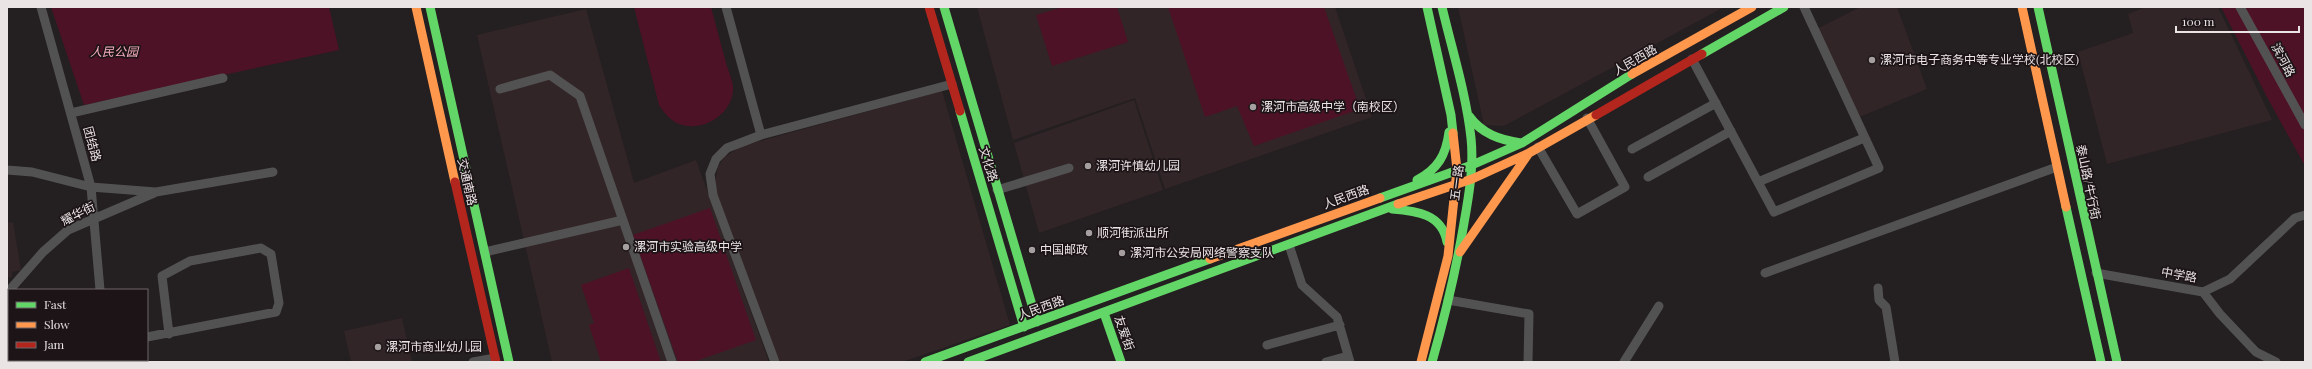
<svg xmlns="http://www.w3.org/2000/svg" width="2312" height="369" viewBox="0 0 2312 369" font-family="'Playfair Display','Noto Sans SC',serif">
<style>
.built{fill:#322527}
.green{fill:#4e1227}
.lines{fill:none;stroke-linecap:round;stroke-linejoin:round}
.street{stroke:#535252;stroke-width:9}
.fast{stroke:#63d668;stroke-width:9}
.slow{stroke:#ff974d;stroke-width:9}
.jam{stroke:#b3261e;stroke-width:9}
.poi-dot{fill:#a59fa0;stroke:#1c1416;stroke-width:1.5}
.labels{text-anchor:middle;stroke-width:3.5;stroke-linejoin:round;paint-order:stroke}
.park-label{font-size:12px;font-style:italic;fill:#f9afc0;stroke:#1c1416}
.street-label{font-size:12px;fill:#eae4e5;stroke:#1c1416}
.poi-label{font-size:12px;fill:#eae4e5;stroke:#1c1416;text-anchor:start}
</style>
<rect width="100%" height="100%" fill="#241f20"/>
<path class="built" d="M977,7H1335L1372,117L1165,189L1135,98L1013,140Z
M1458,7H1724L1504,126L1484,125Z
M1860,7H1897L1927,89L1857,118L1813,31Z
M2146,7H2218L2272,120L2107,164L2078,52L2133,33L2128,14Z
M586,9L634,183L696,160L769,362H552L477,35Z
M942,91L1010,325L902,362H778L714,188L718,167L724,157L742,146Z
M1134,100L1163,190L1039,233L1014,143Z
M13,222L21,270L12,272V277L7,278V223Z
M402,318L412,362H351L344,331Z"/>
<path class="green" d="M51,7H329L339,50L84,105Z
M634,7H711C716,26 721,44 726,63C728,70 732,79 733,86C734,108 715,124 695,126C678,128 667,118 659,105Z
M1063,7H1117L1128,42L1052,66L1036,15Z
M1168,7H1324L1360,109L1254,146L1237,106L1205,117Z
M2221,7H2305V166L2267,97Z
M710,208L756,340L693,362H678L633,235Z
M629,268L661,362H601L589,325L594,323L581,285Z"/>
<g class="lines">
<path class="street" d="M41,7L91,187L100,290
M726,7L761,135
M2240,7L2305,125
M1692,59L1774,212L1879,168L1804,7
M500,89L550,75L580,96L672,362
M71,113L223,78
M1538,147L1577,214L1625,187L1587,118
M1632,149L1716,103
M7,170L32,172L91,187L156,192L273,172
M1648,177L1731,131
M1758,182L1864,138
M997,190L1069,168
M1289,245L1302,285L1337,317L1350,362
M485,252L623,220
M1765,273L2057,167
M2096,273L2203,292L2220,314L2256,352L2276,362
M1878,288L1879,300L1886,307L1895,362
M2203,292L2230,279L2295,218L2305,215
M7,293L43,252L68,230L154,193
M1448,300L1529,314L1528,362
M147,337L276,312L279,303L271,254L261,248L190,261L162,276L169,334
M1267,345L1340,325
M107,360L108,362
M72,362L74,360
M473,362L495,358
M775,362L713,195L710,174L716,159L727,148L761,135L952,84
M1326,362L1348,356
M1624,362L1659,306"/>
<path class="fast" d="M430,7L509,362
M944,7L1037,322
M1427,7L1451,115L1453,133
M2038,7L2117,362
M1702,54L1784,7
M960,111L1024,327
M1469,116C1482,134 1500,140 1521,143
M1417,180C1438,169 1446,155 1449,132
M1380,198L1472,165L1522,143L1632,74
M2066,207L2101,362
M1392,209C1417,211 1442,214 1447,242
M1104,313L1121,362
M925,362L1210,259
M968,362L1398,204
M1432,362C1445,316 1456,270 1464,223C1469,195 1474,166 1471,138C1466,93 1452,50 1442,7"/>
<path class="slow" d="M416,7L455,182
M2022,7L2066,207
M1632,74L1752,7
M1398,204L1472,179L1529,153L1596,115
M1460,252L1529,153
M1210,259L1380,198
M1421,362L1448,256L1457,170L1453,133"/>
<path class="jam" d="M929,7L960,111
M1596,115L1702,54
M455,182L496,362"/>
</g>
<g class="poi-dot">
<circle cx="1872" cy="60" r="4"/>
<circle cx="1253" cy="107" r="4"/>
<circle cx="1088" cy="166" r="4"/>
<circle cx="1089" cy="233" r="4"/>
<circle cx="626" cy="247" r="4"/>
<circle cx="1032" cy="250" r="4"/>
<circle cx="1122" cy="253" r="4"/>
<circle cx="378" cy="347" r="4"/>
</g>
<g class="labels">
<g class="park-label">
<text x="114" y="56">人民公园</text>
</g>
<g class="street-label">
<text transform="translate(1635 60) rotate(-30)" y="4">人民西路</text>
<text transform="translate(2283 60) rotate(62)" y="4">滨河路</text>
<text transform="translate(92 144) rotate(75)" y="4">团结路</text>
<text transform="translate(988 164) rotate(73)" y="4">文化路</text>
<text transform="translate(467 182) rotate(77)" y="4">交通南路</text>
<text transform="translate(2088 182) rotate(78)" y="4">泰山路/牛行街</text>
<text transform="translate(1457 183) rotate(-83)" y="4">五一路</text>
<text transform="translate(1346 197) rotate(-20)" y="4">人民西路</text>
<text transform="translate(78 214) rotate(-27)" y="4">耀华街</text>
<text transform="translate(2179 275) rotate(10)" y="4">中学路</text>
<text transform="translate(1041 308) rotate(-20)" y="4">人民西路</text>
<text transform="translate(1124 333) rotate(71)" y="4">友爱街</text>
</g>
<g class="poi-label">
<text x="1880" y="64">漯河市电子商务中等专业学校(北校区)</text>
<text x="1261" y="111">漯河市高级中学（南校区）</text>
<text x="1096" y="170">漯河许慎幼儿园</text>
<text x="1097" y="237">顺河街派出所</text>
<text x="634" y="251">漯河市实验高级中学</text>
<text x="1040" y="254">中国邮政</text>
<text x="1130" y="257">漯河市公安局网络警察支队</text>
<text x="386" y="351">漯河市商业幼儿园</text>
</g>
</g>
<rect width="2312" height="369" fill="none" stroke="#eae4e5" stroke-width="16"/>
<rect x="8" y="289" width="140" height="72" fill="#1c1416" stroke="#6e6769"/>
<rect x="16" y="302" width="20" height="6" fill="#63d668" stroke="#6e6769"/>
<text x="44" y="309" font-size="12" fill="#eae4e5">Fast</text>
<rect x="16" y="322" width="20" height="6" fill="#ff974d" stroke="#6e6769"/>
<text x="44" y="329" font-size="12" fill="#eae4e5">Slow</text>
<rect x="16" y="342" width="20" height="6" fill="#b3261e" stroke="#6e6769"/>
<text x="44" y="349" font-size="12" fill="#eae4e5">Jam</text>
<path d="M2176 26v6h123v-6" fill="none" stroke="#eae4e5" stroke-width="2"/>
<text x="2182" y="26" font-size="12" fill="#eae4e5" stroke="#1c1416" stroke-width="3" paint-order="stroke">100 m</text>
</svg>
